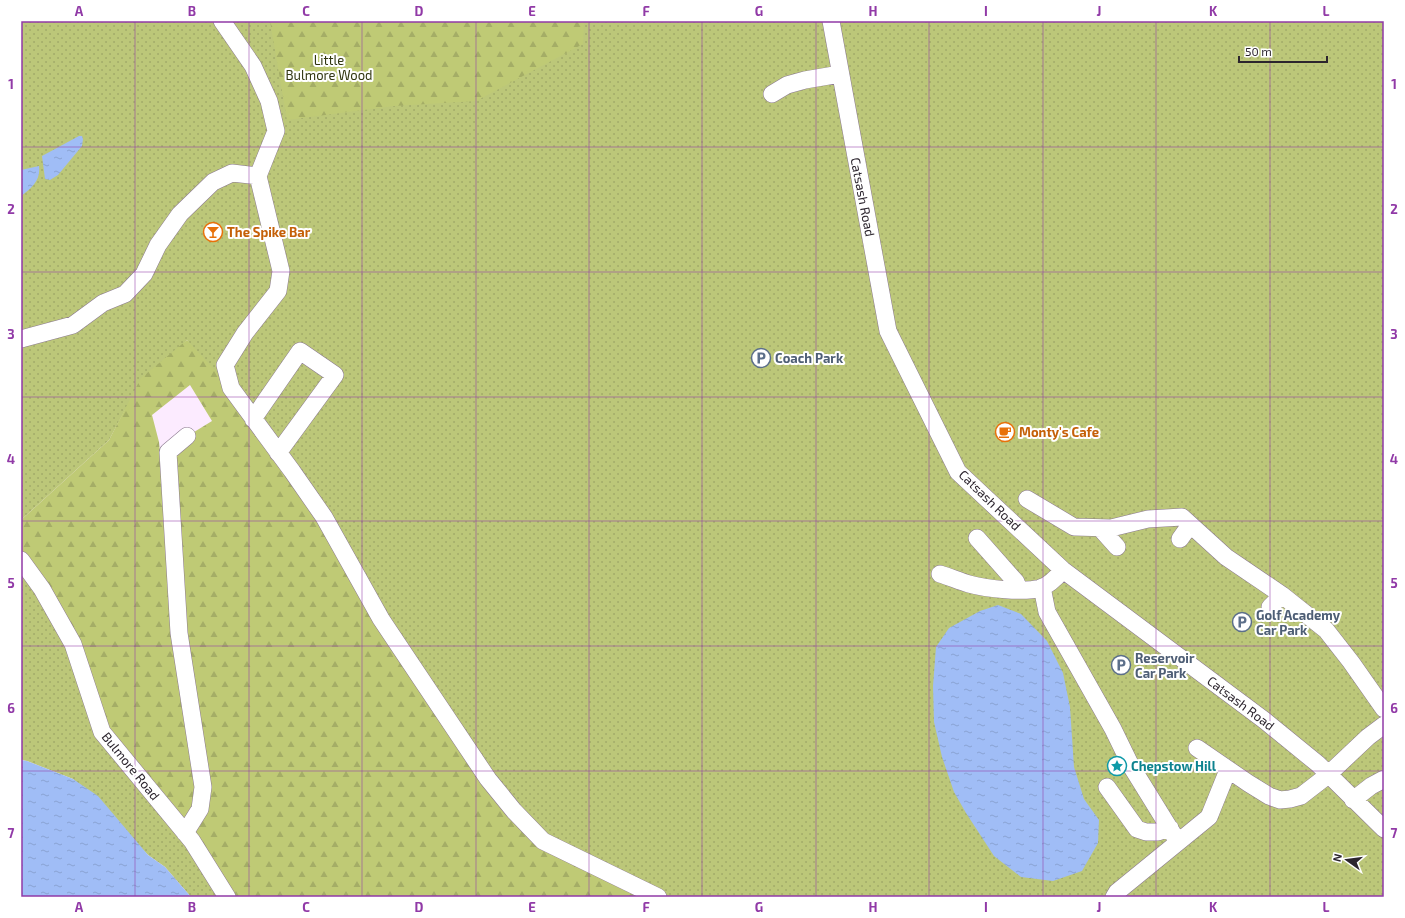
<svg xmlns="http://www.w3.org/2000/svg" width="1405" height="918" viewBox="0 0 1405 918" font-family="'Exo 2',sans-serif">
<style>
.grass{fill:url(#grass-dots)}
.forest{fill:url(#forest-firs);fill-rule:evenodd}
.water{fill:url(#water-ripples)}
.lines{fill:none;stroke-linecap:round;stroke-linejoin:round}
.minor-casing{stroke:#8c7a90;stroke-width:18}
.minor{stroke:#fff;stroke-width:17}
.grid{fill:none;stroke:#913aa7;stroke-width:1;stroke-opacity:0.55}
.labels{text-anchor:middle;stroke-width:4;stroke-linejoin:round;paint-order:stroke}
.park-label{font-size:13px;fill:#313611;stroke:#fff}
.street-label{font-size:13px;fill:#2c252e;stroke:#fff}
.food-label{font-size:13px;font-weight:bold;fill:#c56008;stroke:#fff;text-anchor:start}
.service-label{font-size:13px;font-weight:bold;fill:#4e5e75;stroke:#fff;text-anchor:start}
.culture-label{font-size:13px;font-weight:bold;fill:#0d838f;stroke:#fff;text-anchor:start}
.neatline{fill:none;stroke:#913aa7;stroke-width:1.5}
.grid-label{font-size:13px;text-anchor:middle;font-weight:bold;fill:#913aa7}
</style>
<defs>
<pattern id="grass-dots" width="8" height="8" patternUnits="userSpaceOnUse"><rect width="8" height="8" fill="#bcc779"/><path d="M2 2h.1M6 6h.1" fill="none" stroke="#a2ab69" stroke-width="1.8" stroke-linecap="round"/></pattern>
<pattern id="forest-firs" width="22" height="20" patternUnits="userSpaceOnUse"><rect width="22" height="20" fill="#bfca75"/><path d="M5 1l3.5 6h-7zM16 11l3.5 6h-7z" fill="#a4ad66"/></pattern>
<pattern id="water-ripples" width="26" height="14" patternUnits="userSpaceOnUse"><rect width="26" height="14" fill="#a0bdf6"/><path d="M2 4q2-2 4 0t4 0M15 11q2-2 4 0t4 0" fill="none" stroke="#8aa2d3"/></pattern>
</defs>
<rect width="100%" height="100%" fill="#fcebff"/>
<path class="grass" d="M21,21H1384V897H658L543,841L514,811L187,340L125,410L109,440L21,520Z
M21,560L227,897H191L165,867L148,855L73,779L27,761L21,760Z"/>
<path class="forest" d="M270,21H584L583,44L476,101L394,106L287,120Z
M187,340L231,388L381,619L543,841L658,897H227L102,732L73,644L21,560V520L109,440L141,378ZM190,385L212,421L160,453L159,442L152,415Z"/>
<path class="water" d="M79,136H82L83,139L82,146L58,175L50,180L45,179L42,156Z
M39,166C41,180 32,188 21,196V170Z
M998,605L1021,614L1047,641L1063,673L1070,707L1074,767L1084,799L1099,820L1098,843L1082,871L1053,881L1021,877L994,856L966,813L954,792L942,757L934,722L933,686L936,647L949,628L980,611Z
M21,760L27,761L73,779L98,796L148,855L165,867L191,897H21Z"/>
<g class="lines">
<defs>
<path id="minor" d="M222,21L253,66L269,101L276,131L258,176
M831,21L888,331L958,472L1063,570L1264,720L1318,764L1384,829
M772,94L787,85L805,80L840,74
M21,339L73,325L103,303L125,294L144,274L158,245L180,214L213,182L232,173L258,176L281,271L278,291L245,333L225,365L231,388L292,471L324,517L381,619L488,779L514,811L543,841L658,897
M253,419L300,351L335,375L278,453
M1027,499L1074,527L1111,528L1148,519L1182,517L1226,557L1282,595L1326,630L1351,662L1384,709
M1100,528L1117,547
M977,538L1016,582L1019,590
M1180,539L1190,525
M21,560L42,589L73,644L102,732L192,841L227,897
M940,574C950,577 959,581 969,584C987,589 1024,593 1041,588C1049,585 1057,577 1063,570
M1042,587L1047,612L1113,729L1131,766L1178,842
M1270,607L1282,595
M1197,748L1248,783L1269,796L1280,800L1290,799L1301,796L1323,779
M1333,770L1368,737L1384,725
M1107,787L1137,829L1146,832H1158L1170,828
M1353,800L1371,786L1384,779
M185,833L200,809L203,787L179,633L168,452L187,436
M1114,897L1117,892L1209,817L1228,770"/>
</defs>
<use href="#minor" class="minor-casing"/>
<use href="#minor" class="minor"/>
</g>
<path class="grid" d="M135,21V897M249,21V897M362,21V897M476,21V897M589,21V897M702,21V897M816,21V897M929,21V897M1043,21V897M1156,21V897M1270,21V897M21,147H1384M21,272H1384M21,397H1384M21,521H1384M21,646H1384M21,771H1384"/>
<defs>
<symbol id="bar-ring" viewBox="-11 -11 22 22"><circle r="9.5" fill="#fff" stroke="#e8710a" stroke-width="1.5"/><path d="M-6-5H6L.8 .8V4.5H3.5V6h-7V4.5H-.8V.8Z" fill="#e8710a"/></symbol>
<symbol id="parking-ring" viewBox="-11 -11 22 22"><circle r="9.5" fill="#fff" stroke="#5c6f8a" stroke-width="1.5"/><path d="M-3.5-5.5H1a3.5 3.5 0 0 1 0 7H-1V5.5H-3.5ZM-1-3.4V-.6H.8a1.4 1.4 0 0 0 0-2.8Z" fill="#5c6f8a"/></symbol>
<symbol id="cafe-ring" viewBox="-11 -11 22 22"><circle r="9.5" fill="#fff" stroke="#e8710a" stroke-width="1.5"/><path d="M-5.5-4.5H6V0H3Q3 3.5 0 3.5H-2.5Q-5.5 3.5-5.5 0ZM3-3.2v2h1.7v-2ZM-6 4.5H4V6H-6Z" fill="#e8710a"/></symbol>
<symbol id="sight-ring" viewBox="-11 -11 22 22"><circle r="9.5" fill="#fff" stroke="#0f9aa8" stroke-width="1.5"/><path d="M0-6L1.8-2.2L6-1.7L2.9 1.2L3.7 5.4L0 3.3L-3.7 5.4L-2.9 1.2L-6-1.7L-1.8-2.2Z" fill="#0f9aa8"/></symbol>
</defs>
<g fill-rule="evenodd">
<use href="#bar-ring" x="202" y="221" width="22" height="22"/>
<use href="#parking-ring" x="750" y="347" width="22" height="22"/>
<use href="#cafe-ring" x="994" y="421" width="22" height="22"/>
<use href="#parking-ring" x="1231" y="611" width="22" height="22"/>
<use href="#parking-ring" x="1110" y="654" width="22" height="22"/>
<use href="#sight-ring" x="1106" y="755" width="22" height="22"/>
</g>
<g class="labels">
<g class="park-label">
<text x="329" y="65">Little<tspan x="329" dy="15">Bulmore Wood</tspan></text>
</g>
<g class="street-label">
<text transform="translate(863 197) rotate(79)" y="5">Catsash Road</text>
<text transform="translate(990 500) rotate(44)" y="5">Catsash Road</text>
<text transform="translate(1241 703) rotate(37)" y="5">Catsash Road</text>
<text transform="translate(131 766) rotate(51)" y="5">Bulmore Road</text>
</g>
<g class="food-label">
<text x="227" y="237">The Spike Bar</text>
<text x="1019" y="437">Monty's Cafe</text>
</g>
<g class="service-label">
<text x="775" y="363">Coach Park</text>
<text x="1256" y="620">Golf Academy<tspan x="1256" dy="15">Car Park</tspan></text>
<text x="1135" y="663">Reservoir<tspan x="1135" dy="15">Car Park</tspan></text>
</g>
<g class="culture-label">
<text x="1131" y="771">Chepstow Hill</text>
</g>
</g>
<rect width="1405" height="918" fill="none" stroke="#ffffff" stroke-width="44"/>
<g transform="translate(1347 860) rotate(284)" stroke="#ffffff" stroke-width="3" paint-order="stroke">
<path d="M0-3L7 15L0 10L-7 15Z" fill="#2c252e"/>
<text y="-6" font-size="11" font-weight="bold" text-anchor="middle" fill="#2c252e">N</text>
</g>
<path d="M1239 56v6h88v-6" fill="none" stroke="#2c252e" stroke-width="2"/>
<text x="1245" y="56" font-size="12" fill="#2c252e" stroke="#ffffff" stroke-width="3" paint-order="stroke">50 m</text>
<rect x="22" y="22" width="1361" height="874" class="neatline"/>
<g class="grid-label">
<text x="79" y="16">A</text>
<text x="192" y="16">B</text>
<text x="306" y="16">C</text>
<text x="419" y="16">D</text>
<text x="532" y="16">E</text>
<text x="646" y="16">F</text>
<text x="759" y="16">G</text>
<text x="873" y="16">H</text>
<text x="986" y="16">I</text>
<text x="1099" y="16">J</text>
<text x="1213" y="16">K</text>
<text x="1326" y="16">L</text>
<text x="11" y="89">1</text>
<text x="1394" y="89">1</text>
<text x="11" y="214">2</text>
<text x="1394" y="214">2</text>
<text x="11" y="339">3</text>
<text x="1394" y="339">3</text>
<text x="11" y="464">4</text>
<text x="1394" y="464">4</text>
<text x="11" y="588">5</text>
<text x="1394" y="588">5</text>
<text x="11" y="713">6</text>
<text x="1394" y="713">6</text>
<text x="11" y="838">7</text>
<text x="1394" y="838">7</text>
<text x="79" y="912">A</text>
<text x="192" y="912">B</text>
<text x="306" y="912">C</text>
<text x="419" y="912">D</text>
<text x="532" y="912">E</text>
<text x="646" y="912">F</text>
<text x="759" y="912">G</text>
<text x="873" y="912">H</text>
<text x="986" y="912">I</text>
<text x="1099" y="912">J</text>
<text x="1213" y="912">K</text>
<text x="1326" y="912">L</text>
</g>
</svg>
